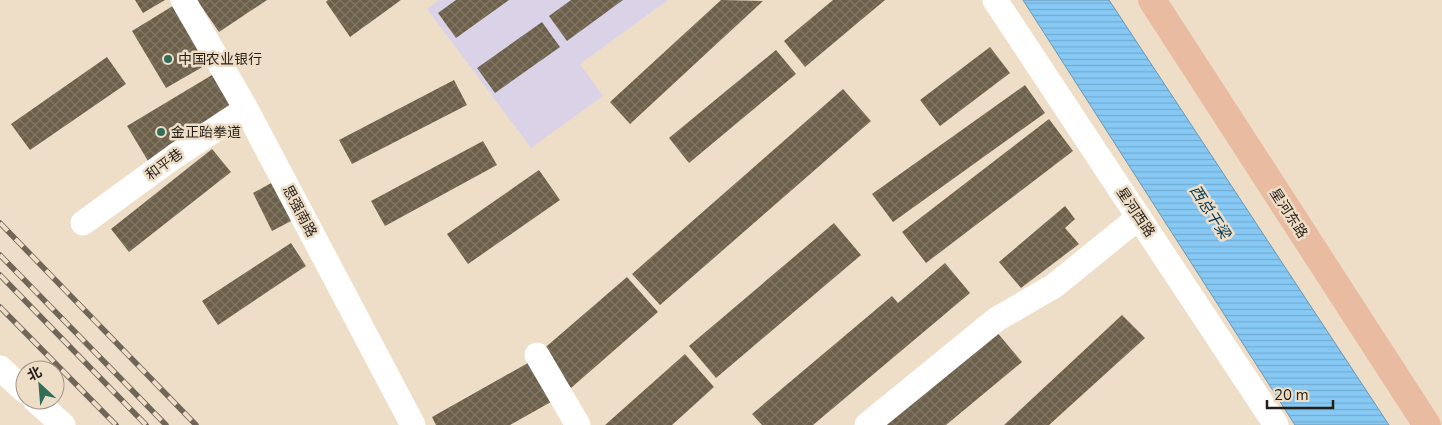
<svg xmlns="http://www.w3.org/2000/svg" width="1442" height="425" viewBox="0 0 1442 425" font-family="'Nunito Sans','Noto Sans SC',sans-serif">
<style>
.commercial{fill:#dad3e8}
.water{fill:url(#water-rules);stroke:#6a96b2}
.building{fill:url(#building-cross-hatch)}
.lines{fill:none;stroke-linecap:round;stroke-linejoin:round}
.minor{stroke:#fff;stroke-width:25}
.major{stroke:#e9bba0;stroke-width:28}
.rail-casing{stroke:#6f6558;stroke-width:5.5}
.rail{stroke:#efdec7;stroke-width:4;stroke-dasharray:11;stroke-linecap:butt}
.poi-dot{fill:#326d58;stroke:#efdec7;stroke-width:2}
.labels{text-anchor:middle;stroke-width:5;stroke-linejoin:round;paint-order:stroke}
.poi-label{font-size:14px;fill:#251f17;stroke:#efdec7;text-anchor:start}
.street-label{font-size:14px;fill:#251f17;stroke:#efdec7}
.water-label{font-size:15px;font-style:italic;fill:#023a57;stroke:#efdec7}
</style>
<defs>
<pattern id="water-rules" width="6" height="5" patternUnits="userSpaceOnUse" patternTransform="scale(1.25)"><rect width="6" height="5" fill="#87c9f5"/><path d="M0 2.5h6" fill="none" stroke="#74acd1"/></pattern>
<pattern id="building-cross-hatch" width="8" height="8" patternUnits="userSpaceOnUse" patternTransform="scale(1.25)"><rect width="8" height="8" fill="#6d604b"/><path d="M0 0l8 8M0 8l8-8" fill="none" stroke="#817766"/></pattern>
</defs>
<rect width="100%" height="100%" fill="#efdec7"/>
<path class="commercial" d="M439,0H668L580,64L603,96L531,148L427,9Z"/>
<path class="water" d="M1023,0H1109L1389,425H1295Z"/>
<path class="building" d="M135,0H165L143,13Z
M197,0H267L219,32Z
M328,0H401L350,37L326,2Z
M456,0H509L456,38L438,13Z
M571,0H623L567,41L549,16Z
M721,0L763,1L630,124L610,102Z
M833,0H885L805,67L784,41Z
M176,4L211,62L166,88L132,31Z
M542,22L560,47L495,93L477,68Z
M990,47L1010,73L940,126L920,100Z
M776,50L796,74L689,163L669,138Z
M107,57L126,84L30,150L11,124Z
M217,72L238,107L148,161L127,126Z
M454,80L467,105L352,164L339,140Z
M1025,85L1045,113L893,222L872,194Z
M843,89L871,121L660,305L632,274Z
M1049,119L1073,151L926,263L902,232Z
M483,141L497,165L385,226L371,201Z
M212,149L231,172L129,252L111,229Z
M539,170L560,200L468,264L447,234Z
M273,182L293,220L272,231L253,193Z
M1065,206L1075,219L1065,228L1079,244L1021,288L999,262Z
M834,223L861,255L716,378L689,346Z
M291,243L306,266L218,325L202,301Z
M945,263L970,293L813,425H762L752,414L892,296L898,303Z
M627,277L658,312L571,388L540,352Z
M1122,315L1145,338L1049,425H1004Z
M995,330L1022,362L946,425H881Z
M685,354L714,387L672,425H605Z
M535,359L558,398L510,425H436L432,417Z"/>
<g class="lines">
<path class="minor" d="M183,0L246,109L413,425
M995,0L1276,425
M83,223L175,156L246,109
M537,355L578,425
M0,368L25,391
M35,400L63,425
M867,425L997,319L1054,286L1139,217"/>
<path class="major" d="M1152,0L1427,425"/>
<defs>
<path id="rail" d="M0,223L196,425
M0,255L166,425
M0,275L146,425
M0,307L116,425"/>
</defs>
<use href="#rail" class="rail-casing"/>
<use href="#rail" class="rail"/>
</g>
<g class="poi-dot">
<circle cx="168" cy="59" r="5"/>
<circle cx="161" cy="132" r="5"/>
</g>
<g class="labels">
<g class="poi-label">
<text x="178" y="64">中国农业银行</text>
<text x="171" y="137">金正跆拳道</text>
</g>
<g class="street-label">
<text transform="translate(164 164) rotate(-36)" y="5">和平巷</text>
<text transform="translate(300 211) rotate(62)" y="5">思强南路</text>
<text transform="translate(1136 212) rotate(56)" y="5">星河西路</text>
<text transform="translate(1289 213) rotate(57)" y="5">星河东路</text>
</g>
<g class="water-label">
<text transform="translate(1210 212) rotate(57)" y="5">西总干梁</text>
</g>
</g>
<g transform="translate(40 385) rotate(334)"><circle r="24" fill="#efdec7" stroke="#9e9281"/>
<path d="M0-4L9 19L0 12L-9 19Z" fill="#326d58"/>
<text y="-8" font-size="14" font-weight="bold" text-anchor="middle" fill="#251f17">北</text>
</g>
<path d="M1267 400v8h66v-8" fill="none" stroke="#251f17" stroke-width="2.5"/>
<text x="1274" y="400" font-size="15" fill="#251f17" stroke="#efdec7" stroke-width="4" paint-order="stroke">20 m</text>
</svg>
